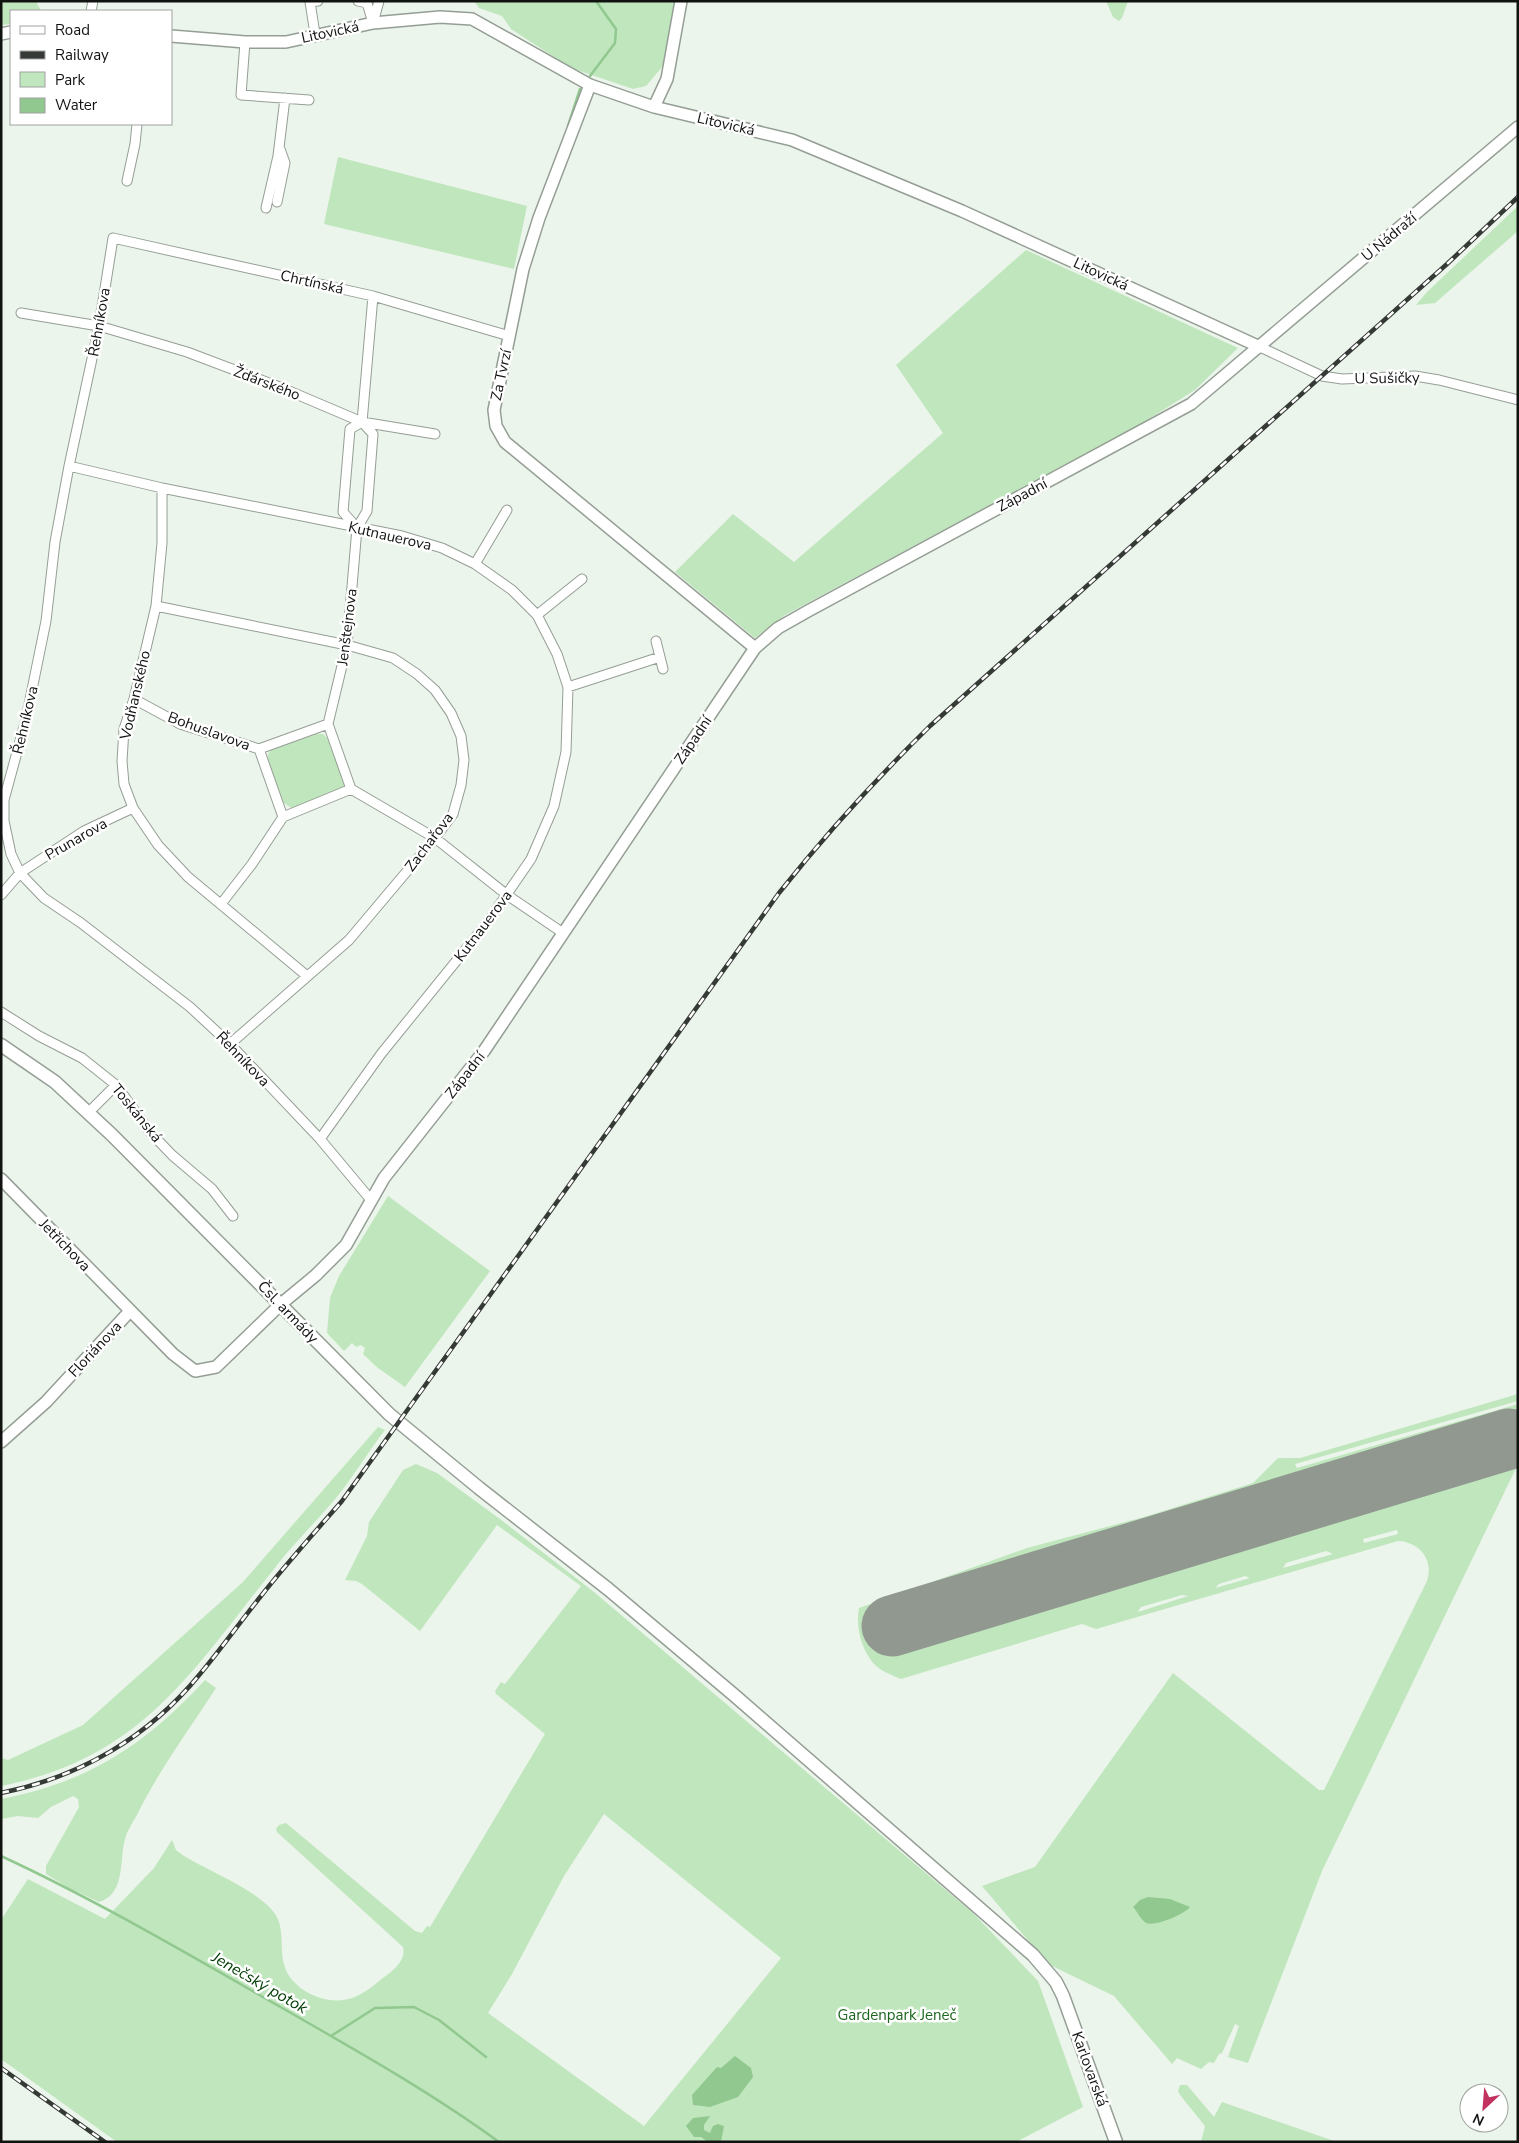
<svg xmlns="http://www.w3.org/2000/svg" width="1519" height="2143" viewBox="0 0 1519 2143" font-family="'Nunito Sans',sans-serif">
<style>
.green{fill:#c0e6bd;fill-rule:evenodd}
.water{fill:#91c88f}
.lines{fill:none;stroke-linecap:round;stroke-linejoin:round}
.stream{stroke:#91c88f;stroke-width:2.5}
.runway{stroke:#909890;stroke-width:61}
.minor-casing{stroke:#959e94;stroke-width:11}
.tertiary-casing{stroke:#959e94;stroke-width:14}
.secondary-casing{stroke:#959e94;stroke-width:15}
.minor{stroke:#fff;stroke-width:9}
.tertiary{stroke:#fff;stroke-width:11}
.secondary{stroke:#fff;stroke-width:12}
.rail-casing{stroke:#363a36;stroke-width:4.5}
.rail{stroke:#fff;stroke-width:2.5;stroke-dasharray:8;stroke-linecap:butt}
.labels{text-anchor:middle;stroke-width:5;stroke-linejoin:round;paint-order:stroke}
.street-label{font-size:15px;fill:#101310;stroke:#fff}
.park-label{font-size:15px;fill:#1c661e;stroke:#fff}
.water-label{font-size:16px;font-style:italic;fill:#003c04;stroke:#fff}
</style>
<rect width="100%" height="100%" fill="#ebf5eb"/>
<path class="green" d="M5,1H36L41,11H11V24L1,25V3Z
M474,1H676L663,66L646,86L633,89L571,68L511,29L502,16L479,8Z
M1106,1H1128L1122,18L1119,21L1113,17Z
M338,157L527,206L514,269L324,224Z
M1518,206V231L1435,303L1416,305L1426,293Z
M1026,250L1238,348L1195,390L1139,425L785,615L755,638L675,572L733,514L794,562L943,433L896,365Z
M317,734H323L327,738L345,785L344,788L293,809L284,803L268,762V754L272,749Z
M388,1196L490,1271L405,1387L378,1368L363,1354L365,1348L361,1345L356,1347L352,1343L344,1351L327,1333L330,1298L339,1276Z
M1518,1394V1401L1295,1464L1297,1468L1518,1404V1464L1322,1871L1248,2063L1228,2057L1239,2026L1235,2024L1222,2053L1219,2054L1214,2063L1209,2062L1201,2069L1177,2058L1172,2064L1114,1996L1048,1964L982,1886L1035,1867L1173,1673L1319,1790H1324L1427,1581C1434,1560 1420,1542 1398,1541L1096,1629L1082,1624L901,1679C892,1675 883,1672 876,1666C862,1652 855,1627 859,1608L1027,1548L1144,1517L1253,1483L1278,1458H1300ZM1397,1530L1398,1534L1364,1543L1363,1539ZM1326,1551L1333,1554L1283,1568L1286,1563ZM1245,1576L1250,1578L1215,1588L1219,1584ZM1182,1595L1188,1596L1138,1612L1141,1607Z
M378,1427L385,1430C368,1452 354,1476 336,1498C316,1522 293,1544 274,1569C191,1672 142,1758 1,1786V1758L8,1760L83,1725L243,1582Z
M416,1464L437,1473L500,1519L594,1592L973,1913L1038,1981L1083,2107L1016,2142H117L1,2059V1920L28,1879L105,1919L154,1868L172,1840L176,1850L184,1856C209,1871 254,1889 272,1910C286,1925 279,1946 284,1964C290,1990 327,2007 352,1998C361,1995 371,1988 378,1982C388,1974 407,1963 403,1947L277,1832L276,1829L279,1825L286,1823L415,1931L422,1933L427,1926L430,1927L545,1734L496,1694L495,1691L501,1682L505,1684L581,1586L497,1525L420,1631L362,1584L356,1581L345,1580L367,1536L369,1522L403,1470ZM604,1814L781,1958L644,2126L488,2013L512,1974L564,1876Z
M205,1680L216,1688C189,1730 159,1770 137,1815C133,1822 127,1831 125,1839C119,1860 126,1894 99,1902L69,1888L46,1874V1866L79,1807L78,1799L73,1796L51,1807L38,1818L18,1816L1,1819V1799C89,1782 145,1745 205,1680Z
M1180,2085H1187L1214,2117L1222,2102L1337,2142H1201L1205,2126L1180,2095L1178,2091Z"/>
<path class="water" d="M1148,1897L1170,1899L1190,1907C1185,1914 1155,1927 1146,1923C1141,1920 1137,1911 1133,1907L1140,1900Z
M735,2056L751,2068L753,2077L738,2097L710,2107L693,2105L692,2095L717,2067L721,2068Z
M710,2116L704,2125V2130L710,2133L713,2126L718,2124L724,2126L721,2142H708L701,2137H694L686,2126L693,2118Z"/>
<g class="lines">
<path class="stream" d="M590,76L615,43L616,29L596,1
M568,126L580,89
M1,1856C96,1900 186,1953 277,2005C352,2048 429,2091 499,2142
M331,2036L375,2008L414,2007L439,2020L486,2057"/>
<path class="runway" d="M892,1626L1509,1439"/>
<defs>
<path id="minor" d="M358,1L367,3L373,23
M91,11L93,1
M373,23L379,1
M315,34L310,2L318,1
M245,42L241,95L309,100
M127,181L135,144L137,124
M277,202L285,163L280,149
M266,208L278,156L285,98
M21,313L99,326L187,352L282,388L362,422L435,434
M1260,347L1322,376L1342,379L1415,376L1439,380L1518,400
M69,466L162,488L402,536L442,548L475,564L512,590L537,615L557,654L568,687L566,752L554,806L531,859L487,923L381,1054L320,1139
M162,488V543L156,606L134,699L124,729L122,761L124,784L133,808L158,845L188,877L307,976
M357,528L343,512L350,429L362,422
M475,564L507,510
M156,606L347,645L393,658L417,674L435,690L451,713L461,736L464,760L461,785L453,814L435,838L349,940L230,1044
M537,615L582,579
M656,641L663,669
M568,687L660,657
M134,699L180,724L259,749
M328,724L347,645L357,528L367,511L373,434L362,422L373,296
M328,724L351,789L283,817L259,749Z
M351,789L435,838L507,895L563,933
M1,895L20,873L84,831L133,808
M221,904L252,864L283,817
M1,1012L39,1036L82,1058L116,1085L150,1132L172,1155L212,1189L233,1216
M88,1113L116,1085
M371,1200L320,1139L230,1044L190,1007L81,923L44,898L20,873L11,854L4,821V800L26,719L46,621L55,542L69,466L99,326L113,238L373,296L509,336"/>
<path id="tertiary" d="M1,34L11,32
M171,36L245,42H286L373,23L440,17L472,19L590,85L654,107L792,140L962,211L1260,347
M590,85L539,218L523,269L494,410L496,426L505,442L755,648
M654,107L667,79L681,1
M1,1179L173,1354L195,1371L216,1367L281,1304L316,1275L346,1245L384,1178L484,1051L755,648L778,628L808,611L1191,404L1518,127
M1,1442L46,1402L130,1311"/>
<path id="secondary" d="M1,1045L55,1082L112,1135L389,1414L479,1488L608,1589L734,1695L1033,1955L1056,1982L1063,1996L1116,2142"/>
</defs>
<use href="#minor" class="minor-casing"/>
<use href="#tertiary" class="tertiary-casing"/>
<use href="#secondary" class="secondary-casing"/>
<use href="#minor" class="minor"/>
<use href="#tertiary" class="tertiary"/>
<use href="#secondary" class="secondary"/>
<defs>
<path id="rail" d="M1,1793C80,1777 149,1737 200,1674C221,1649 240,1622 261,1596C287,1563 315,1532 342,1501L779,893C826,834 876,779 930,726L1447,264L1518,197
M1,2068L105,2142"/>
</defs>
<use href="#rail" class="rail-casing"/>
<use href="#rail" class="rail"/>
</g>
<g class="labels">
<g class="street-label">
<text transform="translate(330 32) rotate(-12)" y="5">Litovická</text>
<text transform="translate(726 124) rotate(13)" y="5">Litovická</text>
<text transform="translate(1389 237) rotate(-40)" y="5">U Nádraží</text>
<text transform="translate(1101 274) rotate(25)" y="5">Litovická</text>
<text transform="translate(312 282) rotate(13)" y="5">Chrtínská</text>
<text transform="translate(99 322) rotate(-80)" y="5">Řehníkova</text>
<text transform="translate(501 375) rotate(-78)" y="5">Za Tvrzí</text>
<text transform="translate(1387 378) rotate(-1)" y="5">U Sušičky</text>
<text transform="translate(267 383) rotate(21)" y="5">Žďárského</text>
<text transform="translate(1022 495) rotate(-28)" y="5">Západní</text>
<text transform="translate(390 536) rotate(13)" y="5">Kutnauerova</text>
<text transform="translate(347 627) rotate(-83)" y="5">Jenštejnova</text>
<text transform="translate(135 695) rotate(-77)" y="5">Vodňanského</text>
<text transform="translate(25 720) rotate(-77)" y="5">Řehníkova</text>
<text transform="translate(209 731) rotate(20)" y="5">Bohuslavova</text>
<text transform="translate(693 740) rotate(-56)" y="5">Západní</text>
<text transform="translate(76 839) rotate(-30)" y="5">Prunarova</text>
<text transform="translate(429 842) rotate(-53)" y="5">Zachařova</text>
<text transform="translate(483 926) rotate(-53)" y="5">Kutnauerova</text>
<text transform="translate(243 1059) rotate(46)" y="5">Řehníkova</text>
<text transform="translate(465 1075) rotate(-52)" y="5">Západní</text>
<text transform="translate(137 1113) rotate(51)" y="5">Toskánská</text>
<text transform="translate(65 1245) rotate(46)" y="5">Jetřichova</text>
<text transform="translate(288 1312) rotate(46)" y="5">Čsl. armády</text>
<text transform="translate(95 1349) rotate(-47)" y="5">Floriánova</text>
<text transform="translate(1090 2069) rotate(70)" y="5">Karlovarská</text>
</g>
<g class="park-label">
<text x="897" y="2020">Gardenpark Jeneč</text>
</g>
<g class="water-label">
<text transform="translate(260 1982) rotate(30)" y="6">Jenečský potok</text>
</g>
</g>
<rect width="1519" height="2143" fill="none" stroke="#101310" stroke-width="5"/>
<rect x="10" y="10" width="162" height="115" fill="#ffffff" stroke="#9fa19f"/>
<rect x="20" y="26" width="25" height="8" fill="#ffffff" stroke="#9fa19f"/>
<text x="55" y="35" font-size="15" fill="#101310">Road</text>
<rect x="20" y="51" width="25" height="8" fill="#363a36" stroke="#9fa19f"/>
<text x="55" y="60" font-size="15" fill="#101310">Railway</text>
<rect x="20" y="72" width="25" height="15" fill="#c0e6bd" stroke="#9fa19f"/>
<text x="55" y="85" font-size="15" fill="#101310">Park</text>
<rect x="20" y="98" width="25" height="15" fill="#91c88f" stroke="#9fa19f"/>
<text x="55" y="110" font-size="15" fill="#101310">Water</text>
<g transform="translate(1484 2108) rotate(206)"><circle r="24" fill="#ffffff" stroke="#9fa19f"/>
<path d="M0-4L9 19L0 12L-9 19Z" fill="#c1335e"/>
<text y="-8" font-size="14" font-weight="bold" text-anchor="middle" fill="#101310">N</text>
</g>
</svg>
